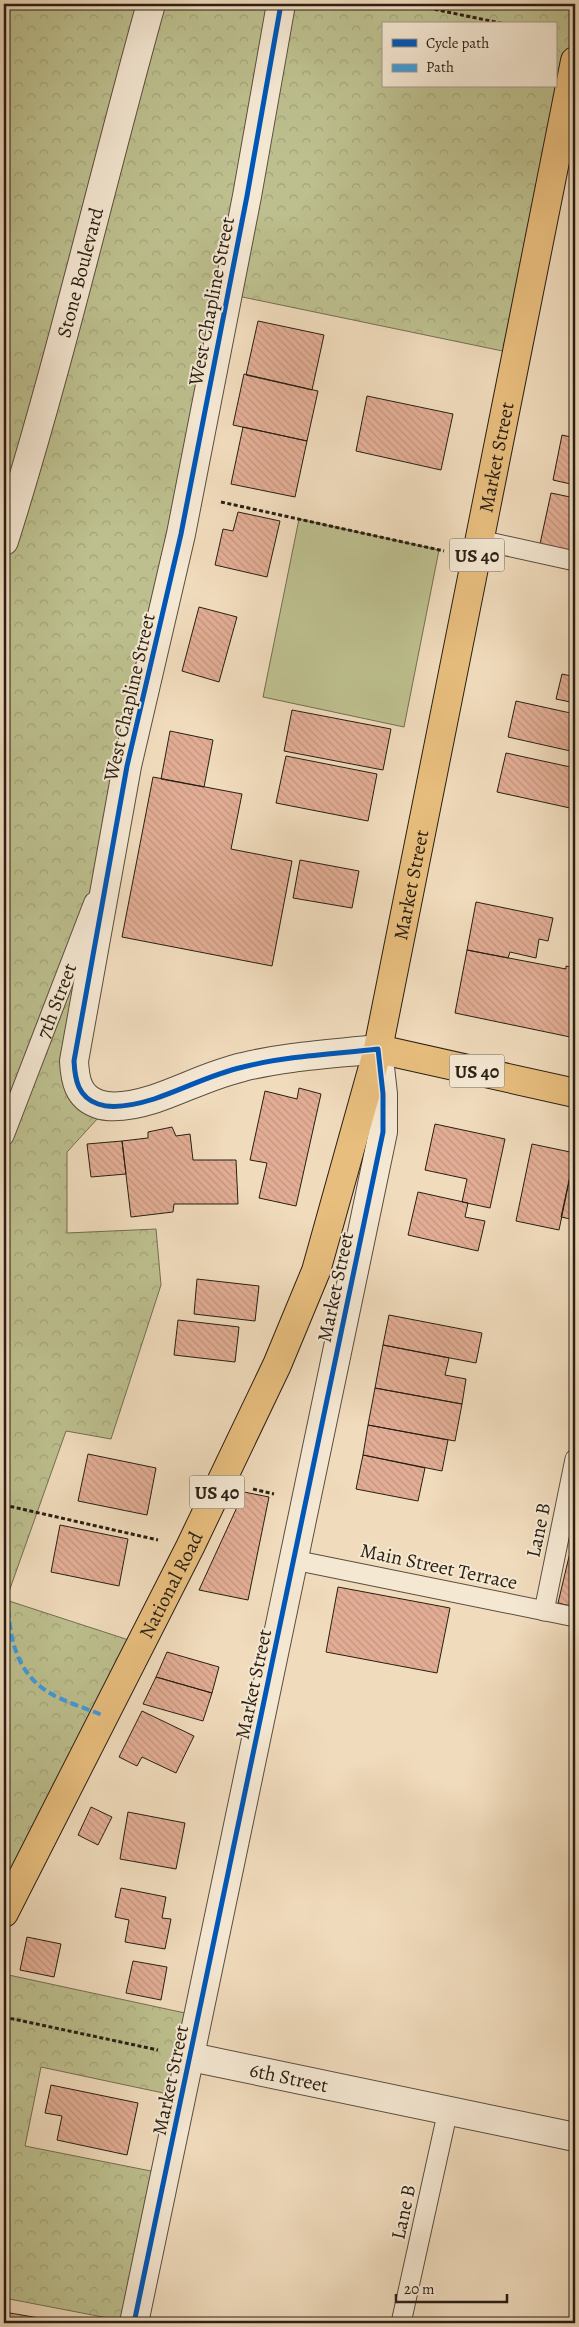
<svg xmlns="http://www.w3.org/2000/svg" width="579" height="2327" viewBox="0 0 579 2327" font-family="Alegreya,serif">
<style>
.grass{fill:#bdbf8e;stroke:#726f51}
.forest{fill:url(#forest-crowns);stroke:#726f51;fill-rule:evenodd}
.building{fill:url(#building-back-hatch);stroke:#281f14}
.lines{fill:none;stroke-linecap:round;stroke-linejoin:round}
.service-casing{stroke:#5a4e3e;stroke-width:21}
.minor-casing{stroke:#5a4e3e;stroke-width:30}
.tertiary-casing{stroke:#5a4e3e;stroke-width:30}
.primary-casing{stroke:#281f14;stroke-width:30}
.path{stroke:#281f14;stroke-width:3;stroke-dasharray:4 2.5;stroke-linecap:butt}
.service{stroke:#f5e8d3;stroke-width:19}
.minor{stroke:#f5e8d3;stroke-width:28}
.tertiary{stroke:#f5e8d3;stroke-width:28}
.primary{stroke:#e8be7e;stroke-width:28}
.quiet{stroke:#3d9bde;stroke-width:4;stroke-dasharray:8 4;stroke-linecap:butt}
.cycleway-casing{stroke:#f5e8d3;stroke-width:8}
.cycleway{stroke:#0057b8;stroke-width:5}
.labels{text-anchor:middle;stroke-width:4;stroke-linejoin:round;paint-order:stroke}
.shield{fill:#f5e8d3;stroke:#665b4d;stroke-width:1}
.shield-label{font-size:19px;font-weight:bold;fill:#281f14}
.street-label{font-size:20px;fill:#281f14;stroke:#f5e8d3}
</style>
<defs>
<pattern id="forest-crowns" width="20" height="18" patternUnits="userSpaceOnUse" patternTransform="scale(1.25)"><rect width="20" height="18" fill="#bdbf8e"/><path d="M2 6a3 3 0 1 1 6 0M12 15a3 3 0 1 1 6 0" fill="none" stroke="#a2a47a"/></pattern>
<pattern id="building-back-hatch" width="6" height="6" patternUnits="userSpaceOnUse" patternTransform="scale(1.25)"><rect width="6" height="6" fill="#e2ad94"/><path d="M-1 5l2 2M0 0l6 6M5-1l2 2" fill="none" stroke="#c2947f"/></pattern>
</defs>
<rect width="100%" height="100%" fill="#f0dbbc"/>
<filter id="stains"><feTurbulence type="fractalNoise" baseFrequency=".004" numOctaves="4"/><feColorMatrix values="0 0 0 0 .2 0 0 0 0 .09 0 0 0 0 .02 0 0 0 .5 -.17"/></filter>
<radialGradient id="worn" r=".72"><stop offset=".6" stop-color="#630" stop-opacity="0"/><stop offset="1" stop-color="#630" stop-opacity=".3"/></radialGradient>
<path class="grass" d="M299,519L439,550L404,727L263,697Z"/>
<path class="forest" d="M4,4H575V61L517,354L228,294L74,1061L109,1106L67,1152V1233L156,1229L161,1285L111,1439L66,1431L6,1600L141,1644L4,1911ZM383,24H555V86H383Z
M4,1974L199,2016L182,2097L41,2067L25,2146L166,2174L134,2323L4,2298Z"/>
<path class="building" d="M258,321L324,335L312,390L246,375Z
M244,374L318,391L307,441L233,425Z
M367,396L453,414L441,470L356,451Z
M243,427L307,441L295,497L231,484Z
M562,435L575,438V485L553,480Z
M551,493L575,498V552L540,544Z
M238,512L280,521L267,577L215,565L223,529L233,531Z
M199,607L237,617L219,682L182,671Z
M572,668H575V703L556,699L562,674L571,676Z
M516,701L575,714V752L508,737Z
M292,710L391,729L383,770L284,751Z
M170,731L213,740L204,787L161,779Z
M506,753L575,768V781L570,808L497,792Z
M286,756L377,774L368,821L276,803Z
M153,777L242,794L231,849L292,861L272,966L122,937Z
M300,860L359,871L352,908L293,898Z
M476,902L553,918L548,941L539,939L536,958L510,952L508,958L467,950Z
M467,950L566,969V966L575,968V1038L455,1013Z
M299,1088L321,1094L296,1206L259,1198L267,1163L250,1160L265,1091L297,1099Z
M435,1124L505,1139L490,1208L462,1202L467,1179L425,1170Z
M172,1127L176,1136L190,1134L193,1160H236L238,1204H174L173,1212L131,1217L122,1141L148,1138V1132Z
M122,1141L126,1174L91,1177L87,1144Z
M532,1144L575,1153L559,1230L516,1221Z
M575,1153V1220L561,1217Z
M418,1192L468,1203L465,1217L485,1221L478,1251L408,1235Z
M197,1279L259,1286L255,1321L194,1314Z
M389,1315L482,1333L476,1363L383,1345Z
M178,1320L239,1327L235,1362L174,1355Z
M383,1345L449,1358L445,1375L466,1379L462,1404L375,1388Z
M375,1388L462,1404L455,1441L368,1425Z
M368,1425L448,1440L442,1471L363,1455Z
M88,1454L156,1468L147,1515L78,1501Z
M363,1455L425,1468L418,1501L356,1489Z
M244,1492L269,1497L248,1600L199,1590Z
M60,1525L128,1539L119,1586L51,1572Z
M572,1544L575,1545V1607L558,1603Z
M338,1587L450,1608L437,1673L326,1652Z
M167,1652L219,1667L212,1693L156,1677Z
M156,1677L212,1693L203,1721L143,1704Z
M142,1711L194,1736L176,1773L142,1757L137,1766L119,1757Z
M91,1807L112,1817L98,1845L78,1835Z
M128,1812L185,1823L176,1869L120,1859Z
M121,1888L166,1897L162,1918L171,1919L165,1949L125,1942L129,1920L115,1917Z
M27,1937L61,1944L54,1977L20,1970Z
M133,1961L167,1967L161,2000L126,1993Z
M51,2085L138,2103L127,2155L57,2140L62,2116L45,2113Z
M4,2312L45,2319L44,2323H4Z"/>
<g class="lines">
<defs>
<g id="service">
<path d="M480,540L575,561"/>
<path id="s1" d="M4,1136L94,902"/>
<path d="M294,1560L575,1617"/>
<path d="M544,1611L575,1459"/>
<path d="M401,2323L448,2110"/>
</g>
<g id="minor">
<path id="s2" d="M191,2057L575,2137"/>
<path d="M134,2323L383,1132V1094L378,1049C333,1054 287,1056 243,1067C212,1074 184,1089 154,1099C138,1104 115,1110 98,1104C78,1097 75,1080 74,1061L127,766L181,534L247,196L281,4"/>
</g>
<g id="tertiary">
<path id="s3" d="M4,541C60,364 101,183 151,4"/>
</g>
<g id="primary">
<path d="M378,1049L575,1093"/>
<path id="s4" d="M4,1913L190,1547L277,1365L316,1271L378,1049L575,61"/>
</g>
</defs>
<use href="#service" class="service-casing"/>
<use href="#minor" class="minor-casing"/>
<use href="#tertiary" class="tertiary-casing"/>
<use href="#primary" class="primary-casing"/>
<path class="path" d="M409,4L505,24
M221,502L444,551
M253,1489L274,1494
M4,1505L158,1540
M4,2017L158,2050"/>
<use href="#service" class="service"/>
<use href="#minor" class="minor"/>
<use href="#tertiary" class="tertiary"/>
<use href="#primary" class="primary"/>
<path class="quiet" d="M4,1563L7,1567C8,1612 5,1665 48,1692C64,1702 86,1708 104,1716"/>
<defs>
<path id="cycleway" d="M134,2323L383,1132V1094L378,1049C333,1054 287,1056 243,1067C212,1074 184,1089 154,1099C138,1104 115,1110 98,1104C78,1097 75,1080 74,1061L127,766L181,534L247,196L281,4"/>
</defs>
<use href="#cycleway" class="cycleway-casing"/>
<use href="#cycleway" class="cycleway"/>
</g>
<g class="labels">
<g class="shield">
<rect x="449.5" y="538.5" width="55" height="33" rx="4"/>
<rect x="449.5" y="1054.5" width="55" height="33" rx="4"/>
<rect x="189.5" y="1475.5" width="55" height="33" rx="4"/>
</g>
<g class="shield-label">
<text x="477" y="562">US 40</text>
<text x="477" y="1078">US 40</text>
<text x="217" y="1499">US 40</text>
</g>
<g class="street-label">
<text dy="7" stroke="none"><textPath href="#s3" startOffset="279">Stone Boulevard</textPath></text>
<text transform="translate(211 301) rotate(-79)" y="7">West Chapline Street</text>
<text dy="7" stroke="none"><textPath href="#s4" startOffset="1548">Market Street</textPath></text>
<text transform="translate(129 697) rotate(-77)" y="7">West Chapline Street</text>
<text dy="7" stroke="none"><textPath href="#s4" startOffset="1112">Market Street</textPath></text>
<text dy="7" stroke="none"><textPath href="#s1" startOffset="145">7th Street</textPath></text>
<text transform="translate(335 1287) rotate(-78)" y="7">Market Street</text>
<text transform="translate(538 1530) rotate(-78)" y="7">Lane B</text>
<text transform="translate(439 1566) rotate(12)" y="7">Main Street Terrace</text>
<text dy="7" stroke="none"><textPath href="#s4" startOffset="368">National Road</textPath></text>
<text transform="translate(253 1684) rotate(-78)" y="7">Market Street</text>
<text dy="7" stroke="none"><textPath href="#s2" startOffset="100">6th Street</textPath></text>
<text transform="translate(170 2080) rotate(-78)" y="7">Market Street</text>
<text transform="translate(403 2212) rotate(-78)" y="7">Lane B</text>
</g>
</g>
<rect width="579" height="2327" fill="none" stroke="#f0dbbc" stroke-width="20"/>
<rect x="5" y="5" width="569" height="2317" fill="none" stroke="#281f14" stroke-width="2.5"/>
<rect x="10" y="10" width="559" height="2307" fill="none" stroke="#281f14"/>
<rect x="382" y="22" width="175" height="65" fill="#f5e8d3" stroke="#a39887"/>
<rect x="392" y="39" width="25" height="8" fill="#0057b8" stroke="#a39887"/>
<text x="426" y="48" font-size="15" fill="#281f14">Cycle path</text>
<rect x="392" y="64" width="25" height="8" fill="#3d9bde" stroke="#a39887"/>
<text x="426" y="72" font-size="15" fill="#281f14">Path</text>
<path d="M396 2294v8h111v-8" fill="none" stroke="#281f14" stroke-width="2.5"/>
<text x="404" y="2294" font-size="15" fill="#281f14" stroke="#f5e8d3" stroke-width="4" paint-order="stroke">20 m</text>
<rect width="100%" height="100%" filter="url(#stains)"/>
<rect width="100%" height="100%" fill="url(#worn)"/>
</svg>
